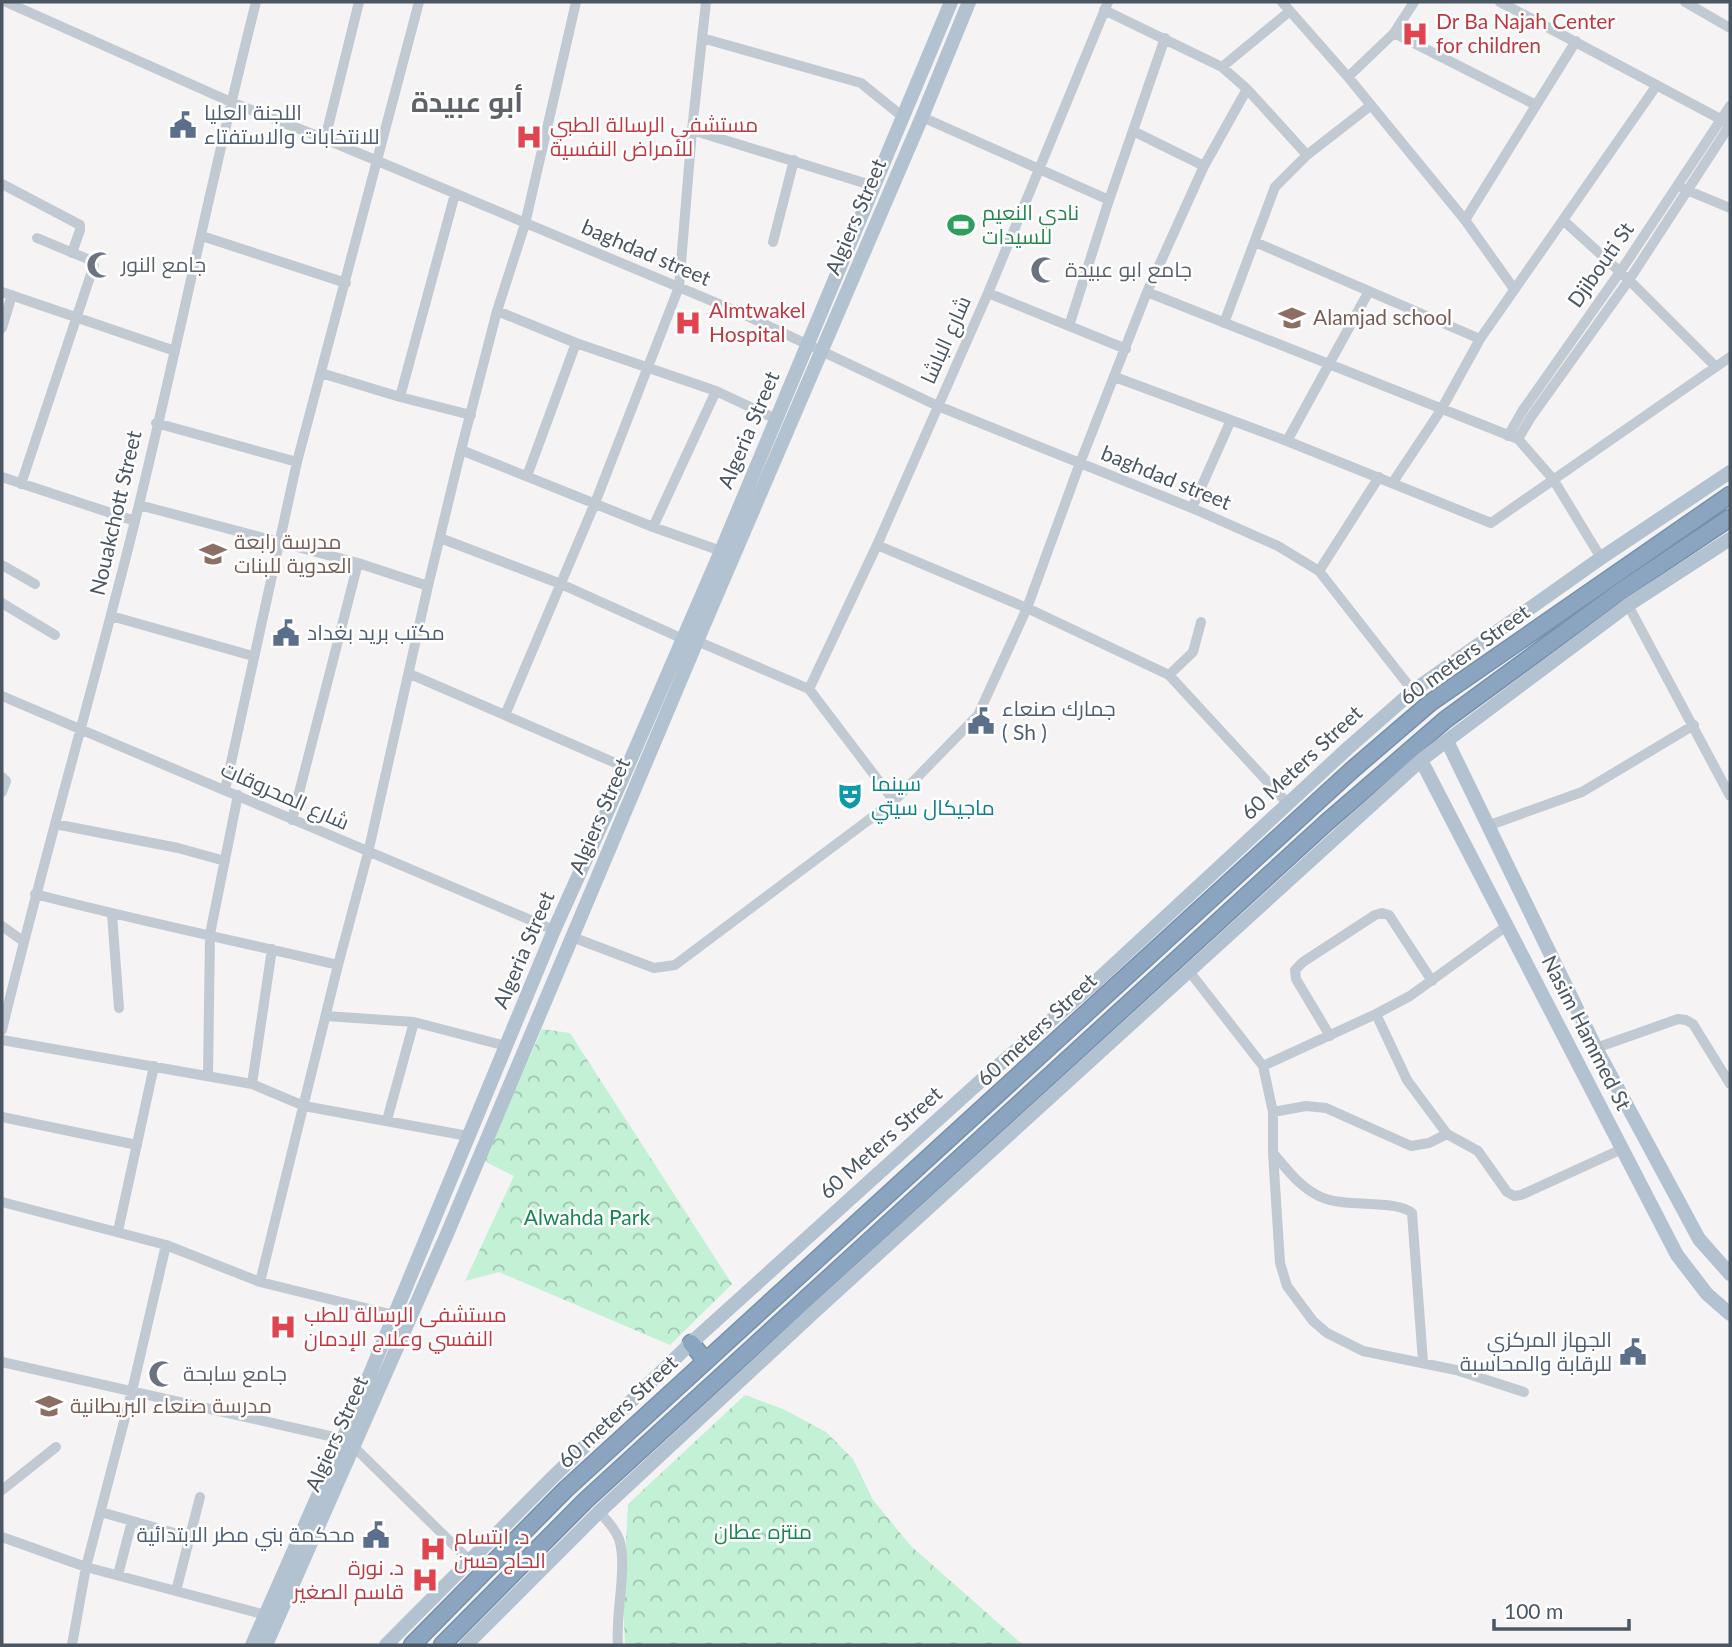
<svg xmlns="http://www.w3.org/2000/svg" width="1732" height="1647" viewBox="0 0 1732 1647" font-family="Lato,Cairo,sans-serif">
<style>
.park{fill:url(#park-crowns)}
.lines{fill:none;stroke-linecap:round;stroke-linejoin:round}
.highway-casing{stroke:#7690ad;stroke-width:19}
.minor{stroke:#c1cad2;stroke-width:10}
.major{stroke:#b3c2d1;stroke-width:14}
.highway{stroke:#8ba5c1;stroke-width:16}
.labels{text-anchor:middle;stroke-width:5;stroke-linejoin:round;paint-order:stroke}
.health-label{font-size:21px;fill:#be3a42;stroke:#fff;text-anchor:start}
.service-label{font-size:21px;fill:#4e5e75;stroke:#fff;text-anchor:start}
.leisure-label{font-size:21px;fill:#27864d;stroke:#fff;text-anchor:start}
.street-label{font-size:21px;fill:#4a5661;stroke:#fff}
.worship-label{font-size:21px;fill:#5b616d;stroke:#fff;text-anchor:start}
.education-label{font-size:21px;fill:#785e54;stroke:#fff;text-anchor:start}
.culture-label{font-size:21px;fill:#0d838f;stroke:#fff;text-anchor:start}
.park-label{font-size:21px;fill:#17864f;stroke:#fff}
.district-label{font-size:28px;font-weight:bold;fill:#5f6368;stroke:#fff}
</style>
<defs>
<pattern id="park-crowns" width="20" height="18" patternUnits="userSpaceOnUse" patternTransform="scale(1.75)"><rect width="20" height="18" fill="#c3f1d5"/><path d="M2 6a3 3 0 1 1 6 0M12 15a3 3 0 1 1 6 0" fill="none" stroke="#a0c6b0"/></pattern>
</defs>
<rect width="100%" height="100%" fill="#f5f3f3"/>
<path class="park" d="M542,1029L570,1033L732,1284L670,1345L499,1272L465,1281L514,1176L484,1161Z
M745,1395L783,1409L826,1432L853,1459L873,1500L911,1546L1023,1645H625L623,1595L628,1504Z"/>
<g class="lines">
<defs>
<path id="highway" d="M691,1343L705,1360
M412,1645L566,1489L1352,770L1430,703L1730,495
M442,1645L586,1500L1326,823L1445,720L1621,591L1730,518"/>
</defs>
<use href="#highway" class="highway-casing"/>
<path class="minor" d="M6,2L231,102L325,139L743,314L938,406L1192,508L1278,546L1319,571L1413,691
M1282,2L1348,77L1465,220L1514,289
M1500,2L1726,122
M1685,2L1730,28
M1104,10L1222,67L1247,89L1307,155
M1394,33L1536,105
M702,38L861,83L903,117
M1222,67L1290,11
M1348,77L1394,33L1414,2
M922,117L1109,200
M692,130L874,186
M1133,131L1204,166
M325,139L359,2
M2,184L80,225V230L72,253
M1684,189L1730,208
M1465,220L1576,41
M1564,221L1629,280L1716,367
M202,236L346,283
M773,242L794,160
M1255,242L1480,339
M2,292L175,351
M1147,292L1518,439L1553,479L1601,558
M988,293L1126,349
M497,311L576,343L716,391L776,419
M1224,323L1275,187L1307,155L1370,106
M1069,326L1109,200L1165,38
M2,328L12,295
M321,373L400,397L471,415
M1115,377L1287,441L1491,523L1730,357
M400,397L455,194
M156,423L297,462
M1508,436L1523,410L1620,272L1730,106
M1518,439L1531,417L1629,280L1730,125
M1287,441L1369,291
M461,450L653,527L721,551
M527,476L576,343
M2,477L135,521
M1393,482L1441,410L1480,339L1657,85
M21,484L94,265L90,260L37,238
M139,505L358,563L428,586
M1192,508L1231,420
M653,527L716,391
M440,538L561,584L683,639
M877,545L1027,608L1169,675L1288,804
M2,565L35,584
M1319,571L1379,477
M2,603L55,635
M1628,605L1730,796
M111,616L253,656
M697,641L809,689L894,801
M410,674L627,768
M1169,675L1193,652L1201,622
M809,689L877,545L988,293L1108,2
M2,696L554,930
M505,715L595,503L679,287L692,130L706,2
M2,777L6,781L2,792
M225,790L297,462L419,2
M292,820L358,563
M55,824L178,848L225,861
M1490,825L1582,792L1694,725
M35,894C135,920 237,941 338,965
M112,914L119,1008
M2,926L23,941
M572,937L654,968L675,965L894,801L978,715L1027,608L1080,463L1147,292L1204,166L1247,89
M1189,971L1263,1066L1273,1112V1153L1280,1263L1287,1286L1313,1321L1327,1333L1363,1351L1456,1370L1524,1392
M1376,1014L1407,1080L1447,1134L1478,1151L1507,1192L1514,1196L1521,1195L1622,1149
M326,1016L414,1022L506,1046
M2,1030C43,860 92,694 134,525C177,351 212,175 256,2
M1330,1036L1296,979L1295,970L1303,962L1375,915L1382,913L1389,915L1432,981
M2,1040L252,1084L304,1106L468,1136
M1596,1048L1678,1019L1686,1020L1693,1024L1730,1084
M1263,1066L1376,1014L1410,996L1508,925
M208,1076L210,934L238,795
M252,1084L272,949
M1273,1112L1306,1106L1326,1108L1411,1146L1429,1143L1447,1134
M2,1117L137,1145
M387,1120L414,1022
M1273,1153C1287,1169 1300,1188 1321,1197C1345,1208 1396,1199 1412,1213L1423,1362
M2,1202L166,1245L260,1282L394,1315
M118,1231L154,1066
M260,1282L338,965L368,853L428,586L461,450L497,311L525,224L576,2
M2,1362L343,1439
M354,1447L470,1561
M2,1490L56,1447
M101,1512L188,1537
M599,1512C607,1520 615,1529 619,1539C628,1567 615,1614 618,1645
M2,1537L86,1567L266,1615
M118,1575L132,1521
M176,1591L200,1497
M72,1645L86,1567L132,1391L166,1245"/>
<path class="major" d="M1447,741L1596,1048L1699,1239L1730,1274
M1421,760L1677,1255L1707,1294L1730,1314
M252,1645L343,1439L554,930L627,768L721,551L951,2
M266,1645L447,1234L697,641L922,117L969,2
M386,1645L551,1479L691,1343L985,1077L1091,986L1348,748L1413,691L1601,558L1730,472
M466,1645L599,1512L814,1312L1421,760L1628,605L1730,539"/>
<use href="#highway" class="highway"/>
</g>
<defs>
<symbol id="hospital-bare" viewBox="-9 -9 18 18"><path d="M-5-5h3v3.5h4V-5h3V5h-3V1.5h-4V5h-3Z" fill="#e0444e" stroke="#fff" stroke-width="2.5" paint-order="stroke"/></symbol>
<symbol id="civic-bare" viewBox="-9 -9 18 18"><path d="M-.6-6.5H3V-4.5H.6V-3L4-1V1h2V6H-6V1h2V-1L-.6-3ZM-1.2 2.5V6h2.4V2.5Z" fill="#5c6f8a" stroke="#fff" stroke-width="2.5" paint-order="stroke"/></symbol>
<symbol id="stadium-bare" viewBox="-9 -9 18 18"><path d="M0-5a6.5 5 0 1 0 0 10a6.5 5 0 1 0 0-10ZM-3.5-1.8h7v3.6h-7Z" fill="#2e9e5b" stroke="#fff" stroke-width="2.5" paint-order="stroke"/></symbol>
<symbol id="mosque-bare" viewBox="-9 -9 18 18"><path d="M3.5-4.9A6 6 0 1 0 3.5 4.9A5 5 0 1 1 3.5-4.9Z" fill="#6b7280" stroke="#fff" stroke-width="2.5" paint-order="stroke"/></symbol>
<symbol id="school-bare" viewBox="-9 -9 18 18"><path d="M0-5L7-2L0 1L-7-2ZM-4 1L0 2.5L4 1V4Q0 6-4 4Z" fill="#8d6e63" stroke="#fff" stroke-width="2.5" paint-order="stroke"/></symbol>
<symbol id="theatre-bare" viewBox="-9 -9 18 18"><path d="M-5-5.5Q0-4 5-5.5V0Q5 5 0 6Q-5 5-5 0ZM-3.3-2.5H-1v1.5H-3.3ZM1-2.5H3.3v1.5H1ZM-2.8 1Q0 5.5 2.8 1Z" fill="#0f9aa8" stroke="#fff" stroke-width="2.5" paint-order="stroke"/></symbol>
</defs>
<g fill-rule="evenodd">
<use href="#hospital-bare" x="1396" y="15" width="38" height="38"/>
<use href="#civic-bare" x="164" y="106" width="38" height="38"/>
<use href="#hospital-bare" x="510" y="118" width="38" height="38"/>
<use href="#stadium-bare" x="942" y="206" width="38" height="38"/>
<use href="#mosque-bare" x="81" y="246" width="38" height="38"/>
<use href="#mosque-bare" x="1025" y="251" width="38" height="38"/>
<use href="#school-bare" x="1273" y="299" width="38" height="38"/>
<use href="#hospital-bare" x="669" y="304" width="38" height="38"/>
<use href="#school-bare" x="194" y="535" width="38" height="38"/>
<use href="#civic-bare" x="267" y="614" width="38" height="38"/>
<use href="#civic-bare" x="962" y="702" width="38" height="38"/>
<use href="#theatre-bare" x="831" y="777" width="38" height="38"/>
<use href="#hospital-bare" x="264" y="1308" width="38" height="38"/>
<use href="#civic-bare" x="1614" y="1333" width="38" height="38"/>
<use href="#mosque-bare" x="143" y="1355" width="38" height="38"/>
<use href="#school-bare" x="30" y="1387" width="38" height="38"/>
<use href="#civic-bare" x="357" y="1516" width="38" height="38"/>
<use href="#hospital-bare" x="414" y="1530" width="38" height="38"/>
<use href="#hospital-bare" x="406" y="1561" width="38" height="38"/>
</g>
<g class="labels">
<g class="health-label">
<text x="1436" y="29">Dr Ba Najah Center<tspan x="1436" dy="24">for children</tspan></text>
<text x="550" y="132">مستشفى الرسالة الطبي<tspan x="550" dy="24">للأمراض النفسية</tspan></text>
<text x="709" y="318">Almtwakel<tspan x="709" dy="24">Hospital</tspan></text>
<text x="304" y="1322">مستشفى الرسالة للطب<tspan x="304" dy="24">النفسي وعلاج الإدمان</tspan></text>
<text x="454" y="1544">د. ابتسام<tspan x="454" dy="24">الحاج حسن</tspan></text>
<text x="404" y="1575" text-anchor="end">د. نورة<tspan x="404" dy="24">قاسم الصغير</tspan></text>
</g>
<g class="service-label">
<text x="204" y="120">اللجنة العليا<tspan x="204" dy="24">للانتخابات والاستفتاء</tspan></text>
<text x="307" y="640">مكتب بريد بغداد</text>
<text x="1002" y="716">جمارك صنعاء<tspan x="1002" dy="24">( Sh )</tspan></text>
<text x="1612" y="1347" text-anchor="end">الجهاز المركزي<tspan x="1612" dy="24">للرقابة والمحاسبة</tspan></text>
<text x="355" y="1542" text-anchor="end">محكمة بني مطر الابتدائية</text>
</g>
<g class="leisure-label">
<text x="982" y="220">نادي النعيم<tspan x="982" dy="24">للسيدات</tspan></text>
</g>
<g class="street-label">
<text transform="translate(856 217) rotate(-67)" y="7">Algiers Street</text>
<text transform="translate(646 253) rotate(23)" y="7">baghdad street</text>
<text transform="translate(1601 265) rotate(-55)" y="7">Djibouti St</text>
<text transform="translate(946 340) rotate(-66)" y="7">شارع الباشا</text>
<text transform="translate(749 430) rotate(-67)" y="7">Algeria Street</text>
<text transform="translate(1166 478) rotate(22)" y="7">baghdad street</text>
<text transform="translate(116 513) rotate(-77)" y="7">Nouakchott Street</text>
<text transform="translate(1465 655) rotate(-36)" y="7">60 meters Street</text>
<text transform="translate(1302 763) rotate(-43)" y="7">60 Meters Street</text>
<text transform="translate(285 796) rotate(24)" y="7">شارع المحروقات</text>
<text transform="translate(600 816) rotate(-67)" y="7">Algiers Street</text>
<text transform="translate(524 950) rotate(-67)" y="7">Algeria Street</text>
<text transform="translate(1037 1030) rotate(-43)" y="7">60 meters Street</text>
<text transform="translate(1586 1033) rotate(63)" y="7">Nasim Hammed St</text>
<text transform="translate(881 1143) rotate(-42)" y="7">60 Meters Street</text>
<text transform="translate(618 1412) rotate(-43)" y="7">60 meters Street</text>
<text transform="translate(337 1434) rotate(-66)" y="7">Algiers Street</text>
</g>
<g class="worship-label">
<text x="121" y="272">جامع النور</text>
<text x="1065" y="277">جامع ابو عبيدة</text>
<text x="183" y="1381">جامع سابحة</text>
</g>
<g class="education-label">
<text x="1313" y="325">Alamjad school</text>
<text x="234" y="549">مدرسة رابعة<tspan x="234" dy="24">العدوية للبنات</tspan></text>
<text x="70" y="1413">مدرسة صنعاء البريطانية</text>
</g>
<g class="culture-label">
<text x="871" y="791">سينما<tspan x="871" dy="24">ماجيكال سيتي</tspan></text>
</g>
<g class="park-label">
<text x="587" y="1225">Alwahda Park</text>
<text x="763" y="1539">منتزه عطان</text>
</g>
<g class="district-label">
<text x="467" y="112">أبو عبيدة</text>
</g>
</g>
<rect width="1732" height="1647" fill="none" stroke="#4a5661" stroke-width="7"/>
<path d="M1494 1619v10h135v-10" fill="none" stroke="#4a5661" stroke-width="3.5"/>
<text x="1504" y="1619" font-size="21" fill="#4a5661" stroke="#ffffff" stroke-width="5" paint-order="stroke">100 m</text>
</svg>
